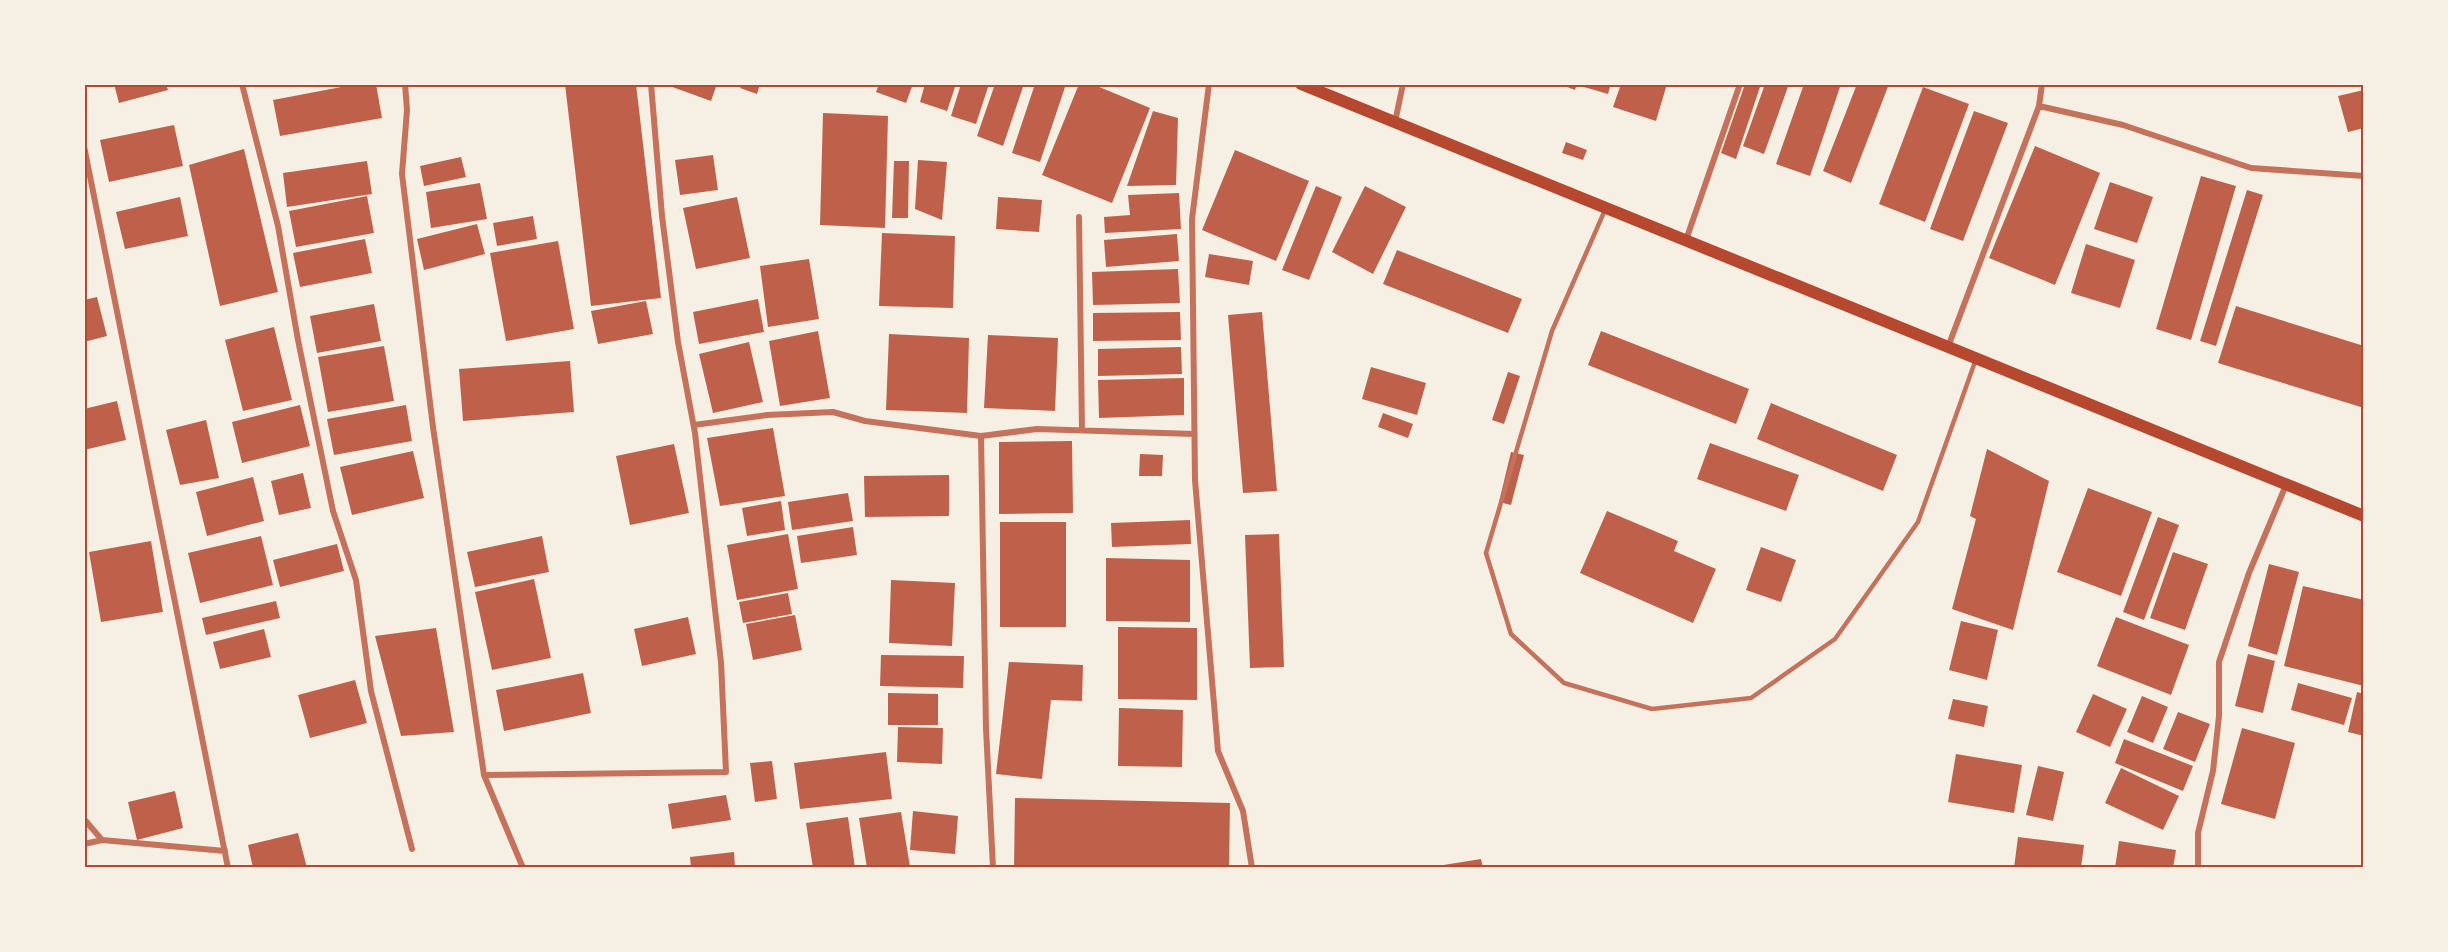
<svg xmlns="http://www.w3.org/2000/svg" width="2448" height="952" viewBox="0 0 2448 952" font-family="'Source Sans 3',sans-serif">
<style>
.building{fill:#bf614a}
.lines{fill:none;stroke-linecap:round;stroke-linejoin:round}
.service{stroke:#c5725c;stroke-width:4.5}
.minor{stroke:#c5725c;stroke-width:6}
.secondary{stroke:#b5482f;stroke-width:12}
.neatline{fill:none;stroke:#b5482f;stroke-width:2}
</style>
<rect width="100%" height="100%" fill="#f6efe4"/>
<path class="building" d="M114,84H166L168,90L119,103Z
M357,84H376L382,118L280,136L273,100Z
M565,84H636L661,298L591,306Z
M664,84H717L711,101Z
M742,84H760L757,94L740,88Z
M879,84H913L906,103L876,92Z
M925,84H956L947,111L920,102Z
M961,84H989L976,124L951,116Z
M995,84H1024L1003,146L977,136Z
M1035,84H1066L1040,162L1012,153Z
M1079,84H1092L1150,108L1112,203L1042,175Z
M1559,84H1577L1575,90Z
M1584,84H1611L1608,94L1584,87Z
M1621,84H1667L1656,121L1613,107Z
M1745,84H1761L1736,159L1721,153Z
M1765,84H1789L1764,154L1743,146Z
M1804,84H1841L1810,176L1776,164Z
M1857,84H1889L1851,183L1823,171Z
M1923,87L1969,104L1925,222L1879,204Z
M2364,90V128L2348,132L2338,96Z
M1153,111L1178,118L1176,185L1127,186Z
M1974,111L2008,123L1963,241L1930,229Z
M823,113L888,116L885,228L820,225Z
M174,125L183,166L109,182L100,140Z
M1566,142L1587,150L1583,160L1562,153Z
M2035,146L2100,173L2055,285L1989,258Z
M244,149L278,292L220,306L189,165Z
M1235,150L1309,181L1276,261L1202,230Z
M713,155L718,190L680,195L675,160Z
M461,157L466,177L424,186L420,166Z
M918,160L947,162L942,220L915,209Z
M367,161L372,194L287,207L283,173Z
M894,161H909L908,218H892Z
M2201,176L2236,186L2191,340L2156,329Z
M2110,182L2153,197L2137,243L2094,229Z
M480,183L487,219L431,228L426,192Z
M1316,186L1342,197L1309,280L1282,270Z
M1365,186L1406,207L1373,274L1332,252Z
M2247,190L2263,195L2216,346L2200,341Z
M1179,193L1181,229L1105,233L1104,217L1130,215L1128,195Z
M367,196L374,233L296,247L289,211Z
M180,197L188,236L125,249L116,212Z
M737,197L750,258L696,269L683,208Z
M998,197L1042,200L1039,232L996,229Z
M533,216L537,239L497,246L493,223Z
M477,224L485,254L424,270L417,239Z
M882,233L955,236L953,308L879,306Z
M1177,234L1179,261L1106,267L1104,240Z
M365,239L372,273L300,287L293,253Z
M558,241L574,329L506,341L490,253Z
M2086,244L2135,260L2120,308L2071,293Z
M1397,250L1522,299L1508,333L1383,284Z
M1209,254L1253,261L1249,285L1205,277Z
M809,259L819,319L768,327L760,266Z
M1178,269L1180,303L1093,305L1092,272Z
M97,297L107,336L84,342V300Z
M758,299L764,332L699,344L693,312Z
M646,301L653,334L598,344L591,311Z
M374,304L381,341L317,353L310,316Z
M2236,306L2364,346V408L2218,363Z
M1180,312L1181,340L1093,341V313Z
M1262,312L1277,491L1243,493L1228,315Z
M274,327L292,400L243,411L225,340Z
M818,331L830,398L780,406L769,341Z
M1601,331L1749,389L1736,424L1588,365Z
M889,334L969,338L967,413L886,410Z
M988,335L1058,338L1055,411L984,408Z
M749,342L763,402L713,413L699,354Z
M384,346L394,401L328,412L318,357Z
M1181,347L1182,374L1098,376V349Z
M570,361L574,412L463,421L459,369Z
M1371,367L1426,383L1417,415L1362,399Z
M1508,372L1520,376L1504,424L1492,420Z
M1184,378V415L1099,418L1098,380Z
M117,401L126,440L84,450V409Z
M1771,403L1897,455L1883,491L1757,439Z
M300,405L310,446L242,463L232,422Z
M406,405L412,441L334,455L327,419Z
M1383,413L1413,424L1408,438L1378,427Z
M206,420L219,478L180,485L166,430Z
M773,428L785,496L720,506L707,438Z
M1072,441L1073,513L999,514V442Z
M1710,443L1799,475L1786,511L1697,479Z
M674,444L689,513L630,525L616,456Z
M1987,449L2049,481L2013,630L1952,609L1976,519L1970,516Z
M413,451L424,498L352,515L340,467Z
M1511,452L1524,455L1511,505L1499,502Z
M1140,454L1163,455L1162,476H1139Z
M303,473L311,508L279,515L271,481Z
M949,475V516L865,517L864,476Z
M253,477L264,521L207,536L196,492Z
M2088,488L2152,512L2121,596L2057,572Z
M848,493L853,521L792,530L788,502Z
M781,501L785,530L747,536L742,508Z
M1607,511L1678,541L1674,551L1716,569L1693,623L1580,573Z
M2158,517L2179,525L2144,620L2123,612Z
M1190,520L1191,544L1112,547L1111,523Z
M1000,522H1066V627H1000Z
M853,527L857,555L801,563L797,536Z
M788,534L798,589L737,600L727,545Z
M1279,534L1284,667L1250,668L1245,535Z
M261,536L273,585L200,603L188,553Z
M542,536L549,572L475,587L467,552Z
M151,541L163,612L101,622L89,552Z
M337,544L344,571L280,587L273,560Z
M1761,547L1796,560L1781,602L1746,590Z
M2173,552L2208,564L2185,630L2150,618Z
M1106,558L1190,560V622L1106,621Z
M2269,564L2299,572L2277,655L2248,646Z
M534,579L551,658L492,670L475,592Z
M891,580L955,583L952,646L889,643Z
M2303,586L2364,600V686L2284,666Z
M788,593L792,614L743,623L739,602Z
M276,601L280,618L206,635L202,618Z
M795,615L802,650L753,660L746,624Z
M688,617L696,654L642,666L634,629Z
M2116,617L2189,645L2171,695L2097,666Z
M1961,621L1998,630L1987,680L1949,670Z
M1118,627L1197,628V700L1118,699Z
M436,628L454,732L401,736L375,636Z
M264,629L271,657L220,669L213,642Z
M2248,654L2275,661L2263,713L2235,706Z
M881,655L964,656L963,688L880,686Z
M1009,662L1083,665L1082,701L1051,700L1042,779L996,774Z
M583,673L591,713L504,731L496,690Z
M355,680L367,723L310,738L298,695Z
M2298,683L2352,698L2344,725L2291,710Z
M2357,692L2364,694V736L2348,732Z
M888,693L938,694V725H888Z
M2093,694L2127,709L2110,747L2076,732Z
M2142,696L2168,707L2153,743L2127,732Z
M1953,699L1988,706L1984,727L1948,719Z
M1119,708L1183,710L1182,767L1118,766Z
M2178,712L2210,724L2195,762L2163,749Z
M898,727L943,728L942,764L897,762Z
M2242,728L2295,743L2275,819L2221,804Z
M2124,739L2193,766L2183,791L2115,763Z
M886,752L892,799L800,809L794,763Z
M1956,754L2022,765L2014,813L1948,802Z
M772,761L777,799L755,802L750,763Z
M2038,766L2064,772L2053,821L2026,815Z
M2121,768L2179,796L2163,830L2105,803Z
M175,791L183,828L137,840L128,802Z
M726,795L731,820L672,829L668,804Z
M1015,798L1230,803L1229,868H1014Z
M913,811L958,816L955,854L910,850Z
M901,812L910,867L867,868L859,818Z
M848,817L855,868H813L806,823Z
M298,833L307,868H253L248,845Z
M2018,837L2084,845L2081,868H2014Z
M2119,841L2176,850L2173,868H2115Z
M734,852L735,868H691L690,857Z
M1481,859L1483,868H1431V867Z"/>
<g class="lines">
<path class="service" d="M1605,210L1552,331L1486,553L1511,634L1564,683L1652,709L1751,698L1835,639L1918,522L1976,359"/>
<path class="minor" d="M242,84L278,226L298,340L333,511L356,580L371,691L412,849
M405,84L407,110L402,174L433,427L484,775L726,772L721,662L695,433L678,342L662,216L651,84
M1209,84L1192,219L1195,480L1218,751L1243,811L1252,868
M2042,84L2039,106L2123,125L2251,168L2364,176
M1395,122L1403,84
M84,146L228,868
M1079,217L1082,430
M1686,240L1740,84
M1948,347L2039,106
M694,425L767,415L833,412L865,421L981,436
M484,775L523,868
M84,819L102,840L84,844
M102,840L225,851
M993,868L986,728L981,436L1037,429L1194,434
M2198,868V833L2213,771L2219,716V662L2249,573L2286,485"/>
<path class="secondary" d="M1301,84L2364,516"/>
</g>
<rect width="2448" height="952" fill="none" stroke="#f6efe4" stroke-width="171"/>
<rect x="86" y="86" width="2276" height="780" class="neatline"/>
</svg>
